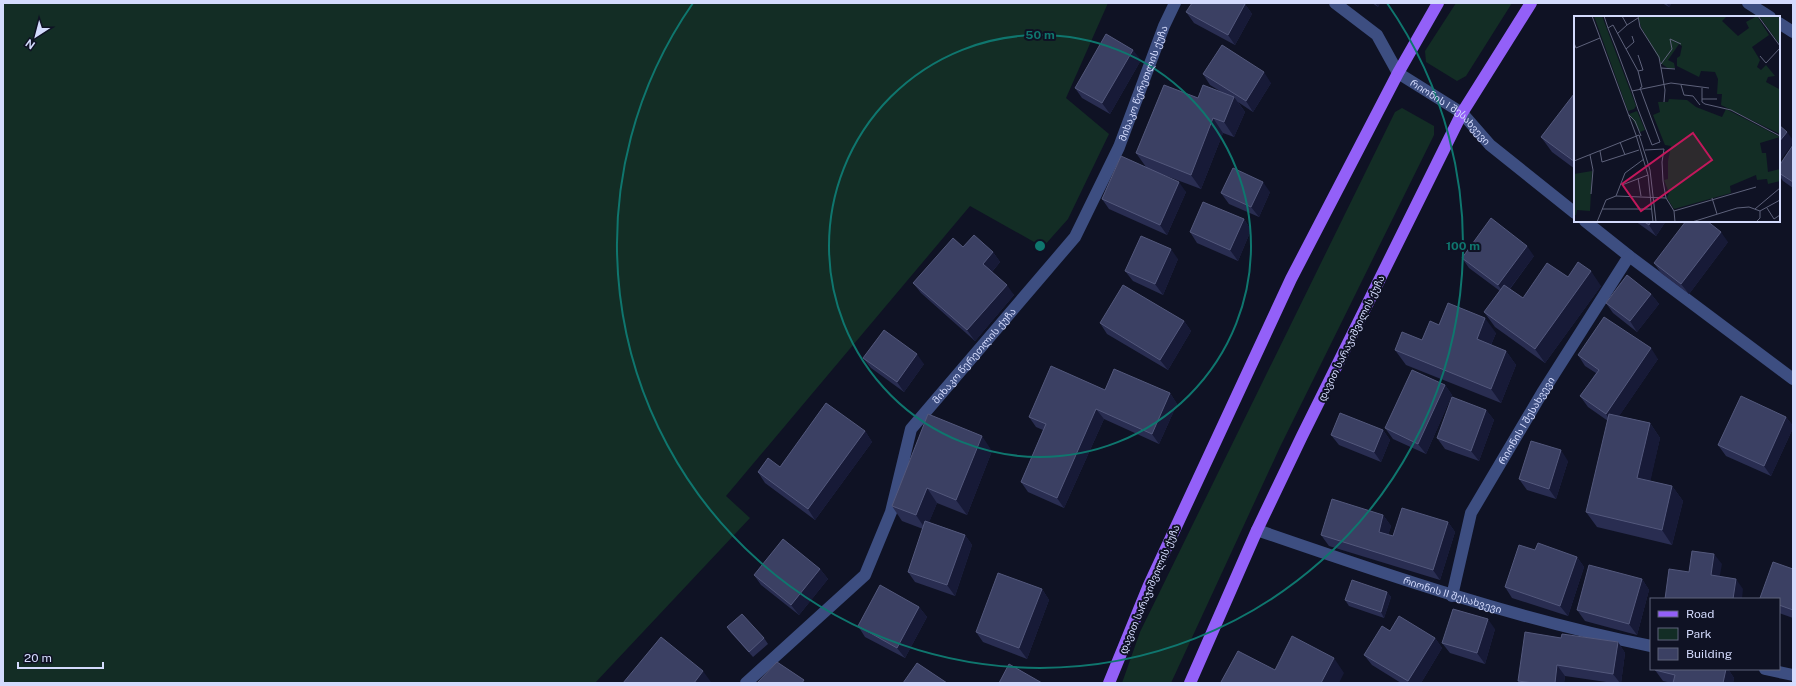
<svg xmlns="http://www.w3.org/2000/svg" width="1796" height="686" viewBox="0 0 1796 686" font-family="'Public Sans','Noto Sans Georgian',sans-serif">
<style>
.green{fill:#132d25}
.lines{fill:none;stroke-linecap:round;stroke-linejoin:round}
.minor{stroke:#3d4e81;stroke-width:12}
.major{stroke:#9360f8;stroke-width:12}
.wall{fill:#292d51}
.shaded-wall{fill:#171a37}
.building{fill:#3b4063;stroke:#53587c}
.ring{fill:none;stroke:#0f766e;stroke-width:2}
.labels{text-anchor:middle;stroke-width:4;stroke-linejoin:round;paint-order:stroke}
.street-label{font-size:10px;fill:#d4dbfd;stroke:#0f1224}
.inset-road{fill:none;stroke:#5e627b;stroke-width:1}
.view{fill:#c2185b;fill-opacity:0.15;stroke:#c2185b;stroke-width:2}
.inset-edge{fill:none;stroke:#d4dbfd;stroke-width:2}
.centre{fill:#0f766e;stroke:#0f1224;stroke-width:2}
.ring-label{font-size:12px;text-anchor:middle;font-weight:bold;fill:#0f766e;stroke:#0f1224;stroke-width:4;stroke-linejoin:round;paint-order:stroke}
</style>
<rect width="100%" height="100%" fill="#0f1224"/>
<path class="green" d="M3,3H1108L1066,98L1109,134L1068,219L1043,247L970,206L726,496L750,518L595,683H3Z
M1456,3H1512L1466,76L1457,81L1426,62L1425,51Z
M1402,108L1434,126V135L1280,447L1171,683H1122L1140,632L1395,112Z"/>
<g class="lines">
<g class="minor">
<path id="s1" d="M1335,3L1377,35L1398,73L1462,113L1490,145L1575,213"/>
<path d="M1748,3L1770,17"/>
<path d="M1779,23L1793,32"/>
<path d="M1585,221L1629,256L1793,379"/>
<path id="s2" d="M1257,530C1387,575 1516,619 1651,646"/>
<path id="s3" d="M1452,596L1471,513L1542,393L1629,256"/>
<path d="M1765,669L1793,675"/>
<path id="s4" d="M746,683L865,575L891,512L911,429L1075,237L1119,147L1164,26L1175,3"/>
</g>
<path class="major" d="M1109,683L1149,585L1291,279L1398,73L1438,3
M1190,683L1257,530L1302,436L1462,113L1531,3"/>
</g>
<path class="wall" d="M1372,3H1380L1378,7Z
M1662,3H1672L1669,7Z
M1245,4L1252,14L1235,45L1194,23L1186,12Z
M1141,60L1110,114L1082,98L1075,88Z
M1203,74L1271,83L1253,112L1238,102L1245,112L1234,137L1223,133L1201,189L1161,174L1186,192L1167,235L1109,209L1102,199L1146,167L1136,153L1198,98L1223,93L1210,85Z
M1575,95V169L1552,152L1541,137Z
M1793,145V188L1783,181L1779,175V166Z
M1270,192L1259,217L1229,204L1221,193Z
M1244,219L1251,230L1238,261L1197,243L1190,232Z
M1635,221H1666L1656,236Z
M1728,242L1689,294L1661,273L1654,263Z
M963,247L993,252L1000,262L992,272L1014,295L975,341L921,293L913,283Z
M1534,256L1510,289L1523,298L1568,277L1601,286L1545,363L1495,327L1484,312L1500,291L1469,268L1462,258Z
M1178,259L1163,295L1133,281L1125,271Z
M1651,294L1659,304L1637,332L1613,313L1606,303Z
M1184,321L1191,331L1168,370L1107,334L1100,323Z
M1439,325L1496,333L1491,345L1506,351L1516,365L1501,403L1406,365L1395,350L1422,340Z
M1578,355L1658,359L1619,416L1650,423L1660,438L1650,481L1672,486L1683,501L1672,545L1597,527L1586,512L1608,421L1588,407L1580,396L1596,373L1585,366Z
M863,358L924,364L904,392L871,368Z
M1445,385L1452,395L1426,454L1393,439L1385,428Z
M1105,390L1170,393L1177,404L1159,444L1104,419L1064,508L1028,492L1021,482L1043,430L1036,427L1029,417Z
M1486,410L1494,420L1479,461L1445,449L1437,438Z
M1786,417L1793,426V428L1771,476L1726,456L1718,445Z
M1383,430L1390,440L1381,462L1339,445L1331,435Z
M865,431L872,442L815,520L765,483L758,472L780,467Z
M992,451L967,515L937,503L929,522L965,535L972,545L955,596L915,582L908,572L923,529L902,521L892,506Z
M1568,461L1556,499L1527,490L1519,479Z
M1383,515L1391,526L1388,535L1393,536L1448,522L1455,532L1440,580L1329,546L1321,535Z
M1577,557L1584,567L1568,616L1512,598L1505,587Z
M820,569L828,579L799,615L761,585L754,575Z
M1793,569V618L1779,613V599H1761L1760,598Z
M1642,579L1649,590L1637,635L1585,621L1577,610Z
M1042,589L1049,600L1027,659L983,642L976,632Z
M1387,592L1391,597L1384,618L1349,606L1345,600Z
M919,607L927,617L905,658L865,637L858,626Z
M727,627L764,638L768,644L753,657L731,633Z
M1495,629L1485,664L1450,653L1442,643Z
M1390,631L1435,638L1442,648L1421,683H1401L1372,665L1364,655Z
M1561,638L1618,642L1625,653L1621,683H1613L1565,676L1564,683H1520L1518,681Z
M1656,669H1728L1734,678L1733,683H1672L1663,681L1655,670Z"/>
<path class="shaded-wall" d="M1375,3H1380L1378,7Z
M1666,3H1672L1669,7Z
M1245,4L1252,14L1235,45L1228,35Z
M1133,50L1141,60L1110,114L1102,103Z
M1264,72L1271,83L1253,112L1246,101Z
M1234,97L1245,112L1234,137L1224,122Z
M1213,118L1223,133L1201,189L1191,175Z
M1787,132L1793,140V144L1779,162V142Z
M1179,182L1186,192L1167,235L1160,225Z
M1263,182L1270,192L1259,217L1251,207Z
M1244,219L1251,230L1238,261L1230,250Z
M1651,221H1666L1656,236L1649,225Z
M1721,232L1728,242L1689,294L1681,284Z
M1527,246L1534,256L1505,295L1498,285Z
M1171,249L1178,259L1163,295L1155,284Z
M993,252L1000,262L990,274L983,264Z
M1591,271L1601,286L1545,363L1535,349Z
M1007,285L1014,295L975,341L967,330Z
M1651,294L1659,304L1637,332L1630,321Z
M1485,318L1496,333L1487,354L1477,339Z
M1184,321L1191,331L1168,370L1160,360Z
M1651,348L1658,359L1613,425L1606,414Z
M1506,351L1516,365L1501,403L1491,389Z
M917,354L924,364L904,392L897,382Z
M1445,385L1452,395L1426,454L1418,444Z
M1170,393L1177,404L1159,444L1152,434Z
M1096,409L1104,419L1064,508L1057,498Z
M1486,410L1494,420L1479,461L1471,451Z
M1786,417L1793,426V428L1771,476L1764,466Z
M1650,423L1660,438L1648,492L1637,478Z
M1383,430L1390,440L1381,462L1374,452Z
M865,431L872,442L815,520L808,509Z
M982,436L992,451L967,515L956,500Z
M1561,450L1568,461L1556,499L1549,489Z
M1672,486L1683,501L1672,545L1662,530Z
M927,488L937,503L926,530L916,515Z
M1383,515L1391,526L1386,542L1379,532Z
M1448,522L1455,532L1440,580L1433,570Z
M965,535L972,545L955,596L947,585Z
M1714,554L1722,564L1718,586L1711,575Z
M1577,557L1584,567L1568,616L1560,606Z
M820,569L828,579L799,615L791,605Z
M1642,579L1649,590L1637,635L1629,624Z
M1736,579L1743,589L1742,599H1733Z
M1042,589L1049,600L1027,659L1019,648Z
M1387,592L1391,597L1384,618L1381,612Z
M919,607L927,617L905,658L897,648Z
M1488,619L1495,629L1485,664L1477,653Z
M1435,638L1442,648L1421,683H1409L1408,681Z
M1618,642L1625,653L1621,683H1620L1613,674Z
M1334,658L1344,673L1339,683H1321Z
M1557,665L1565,676L1564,683H1555Z
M1726,669H1728L1734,678L1733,683H1723Z
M703,671L711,682L710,683H694Z"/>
<path class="building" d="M1192,3H1244L1245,4L1228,35L1186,12Z
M1106,34L1133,50L1102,103L1075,88Z
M1222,45L1264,72L1246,101L1203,74Z
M1164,85L1198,98L1203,85L1234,97L1224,122L1213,118L1191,175L1136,153Z
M1574,94L1575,95V162L1541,137Z
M1779,125L1787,132L1779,142Z
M1793,145V182L1779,173V166Z
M1121,156L1179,182L1160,225L1102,199Z
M1233,168L1263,182L1251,207L1221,193Z
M1203,202L1244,219L1230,250L1190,232Z
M1491,218L1527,246L1498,285L1462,258Z
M1643,221H1651L1649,225Z
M1686,221H1707L1721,232L1681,284L1654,263Z
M974,235L993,252L983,264L1007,285L967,330L913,283L953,238L963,247Z
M1141,236L1171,249L1155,284L1125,271Z
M1578,262L1591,271L1535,349L1484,312L1504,285L1523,298L1547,263L1568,277Z
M1627,275L1651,294L1630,321L1606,303Z
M1123,285L1184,321L1160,360L1100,323Z
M1448,303L1485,318L1477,339L1506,351L1491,389L1395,350L1402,332L1422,340L1430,321L1439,325Z
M1604,317L1651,348L1606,414L1580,396L1599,370L1578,355Z
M884,330L917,354L897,382L863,358Z
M1051,366L1105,390L1114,369L1170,393L1152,434L1096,409L1057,498L1021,482L1046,424L1029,417Z
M1412,370L1445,385L1418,444L1385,428Z
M1741,396L1786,417L1764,466L1718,445Z
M1452,397L1486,410L1471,451L1437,438Z
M826,403L865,431L808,509L758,472L768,458L780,467Z
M1340,413L1383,430L1374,452L1331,435Z
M928,414L982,436L956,500L927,488L916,515L892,506Z
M1609,414L1650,423L1637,478L1672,486L1662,530L1586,512Z
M1531,441L1561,450L1549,489L1519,479Z
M1332,499L1383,515L1379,532L1393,536L1402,508L1448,522L1433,570L1321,535Z
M925,521L965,535L947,585L908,572Z
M783,539L820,569L791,605L754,575Z
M1538,543L1577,557L1560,606L1505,587L1519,545L1535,550Z
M1692,551L1714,554L1711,575L1736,579L1733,599H1665L1669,569L1689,572Z
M1773,562L1793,569V610L1779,605V599H1763L1760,598Z
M1589,565L1642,579L1629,624L1577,610Z
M998,573L1042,589L1019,648L976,632Z
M1352,580L1387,592L1381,612L1345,600Z
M880,585L919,607L897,648L858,626Z
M1453,609L1488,619L1477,653L1442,643Z
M742,614L764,638L749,652L727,627Z
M1399,616L1435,638L1408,681L1364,655L1382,626L1390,631Z
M1525,632L1561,638L1562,634L1618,642L1613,674L1557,665L1555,683H1534L1518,681Z
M1292,636L1334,658L1321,683H1223L1221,682L1238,651L1275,670Z
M661,637L703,671L694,683H623Z
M777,662L804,680L802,683H757Z
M917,663L947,683H903Z
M1009,664L1042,683H999Z
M1656,669H1726L1723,683H1673L1675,675L1655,670Z"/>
<g class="ring">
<circle cx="1040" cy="246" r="211"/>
<path d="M1387 3A423 423 0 1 1 693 3"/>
</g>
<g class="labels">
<g class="street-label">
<text dy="4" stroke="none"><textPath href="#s4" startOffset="735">მიხაკო წერეთლის ქუჩა</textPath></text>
<text dy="4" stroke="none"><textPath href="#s1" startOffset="162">რიონის I შესახვევი</textPath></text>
<text transform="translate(1351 338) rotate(-64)" y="4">დავით სარაჯიშვილის ქუჩა</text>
<text dy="4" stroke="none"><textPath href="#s4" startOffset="411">მიხაკო წერეთლის ქუჩა</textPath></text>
<text dy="4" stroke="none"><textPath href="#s3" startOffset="193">რიონის I შესახვევი</textPath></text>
<text transform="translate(1149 589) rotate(-67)" y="4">დავით სარაჯიშვილის ქუჩა</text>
<text dy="4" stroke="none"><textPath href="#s2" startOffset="206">რიონის II შესახვევი</textPath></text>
</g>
</g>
<g transform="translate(1574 16)">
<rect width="206" height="206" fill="#0f1224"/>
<path d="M20,0H28L62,90L60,93L54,95ZM64,0H153L148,5L164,20L175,12L172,6L183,0L195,19L178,31L186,44L183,51L187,54L192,49L201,60L194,61L192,66L205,73L206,118L147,89L148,78H143L144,63L141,56L127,55L125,61L103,50V42L106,40L108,30L105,28L94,44L100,47L101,52L95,53L88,48L67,11ZM185,0H205L206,29ZM95,83L113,84L122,91L148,101L152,93L154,94L206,121L186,127L188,137H192L194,156L206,153V165L194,168L193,163L183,164L182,159L156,170L157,177L100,193L93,182L95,177L90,164L94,163V145L97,130L91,129L79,99L86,96L84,86H94ZM63,95L71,114L66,116L55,98ZM18,155L16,195L3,194L2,199H0V158Z" fill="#132d25"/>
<path class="inset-road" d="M18,0L62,119M30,0L34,12L42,32L58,75L64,93L78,129L86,126L66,72L68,71L64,55L39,9L34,12M48,0L53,9L64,2M64,0L66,11L85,41L91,74L90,86M184,0L206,30M43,18L53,9M0,27L2,32L26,22M52,33L60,26L58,20M64,39L69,54L64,55M186,40L192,47L206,32M87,48L98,33L96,23L107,28M87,52L101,53M107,69L110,79L119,80L126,89M128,72V86L131,88L157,94L206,120M58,75L97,67L135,72M128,83H143M55,99L61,105L67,120M62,119L74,159L79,206M46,126L51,139M71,134L90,133L88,146L89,165L92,182L100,195L101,206M26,135L28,146L65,134M16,139L19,154L17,178M0,145L65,119L76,154L82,206M64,162L67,180M48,169L74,159M42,180L51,157L70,143M138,182L143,198M193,192L200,203L206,199M28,193H78M181,193L206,172M100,195L182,171M186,195L206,184M23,206L32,184L42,180L92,182M118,206L163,192L175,191L186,195M182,206L186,202V195"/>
<path class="view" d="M119,117L138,144L67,195L48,168Z"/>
<rect width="206" height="206" class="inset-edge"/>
</g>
<circle cx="1040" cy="246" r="6" class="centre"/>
<g class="ring-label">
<text x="1040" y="39">50 m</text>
<text x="1463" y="250">100 m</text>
</g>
<rect width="1796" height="686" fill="none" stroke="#d4dbfd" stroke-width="8"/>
<rect x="1650" y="598" width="130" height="72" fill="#0f1224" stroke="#5e627b"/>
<rect x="1658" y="611" width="20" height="6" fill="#9360f8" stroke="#5e627b"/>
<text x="1686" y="618" font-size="12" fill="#d4dbfd">Road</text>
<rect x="1658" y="628" width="20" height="12" fill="#132d25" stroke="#5e627b"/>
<text x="1686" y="638" font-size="12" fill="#d4dbfd">Park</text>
<rect x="1658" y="648" width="20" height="12" fill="#3b4063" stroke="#5e627b"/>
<text x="1686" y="658" font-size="12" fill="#d4dbfd">Building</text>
<g transform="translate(36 36) rotate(216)" stroke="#0f1224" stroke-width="3" paint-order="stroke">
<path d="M0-3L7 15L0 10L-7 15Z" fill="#d4dbfd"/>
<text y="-6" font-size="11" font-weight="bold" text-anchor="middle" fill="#d4dbfd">N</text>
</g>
<path d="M18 662v6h85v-6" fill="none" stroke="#d4dbfd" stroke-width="2"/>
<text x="24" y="662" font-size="12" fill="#d4dbfd" stroke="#0f1224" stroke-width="3" paint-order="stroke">20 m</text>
</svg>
